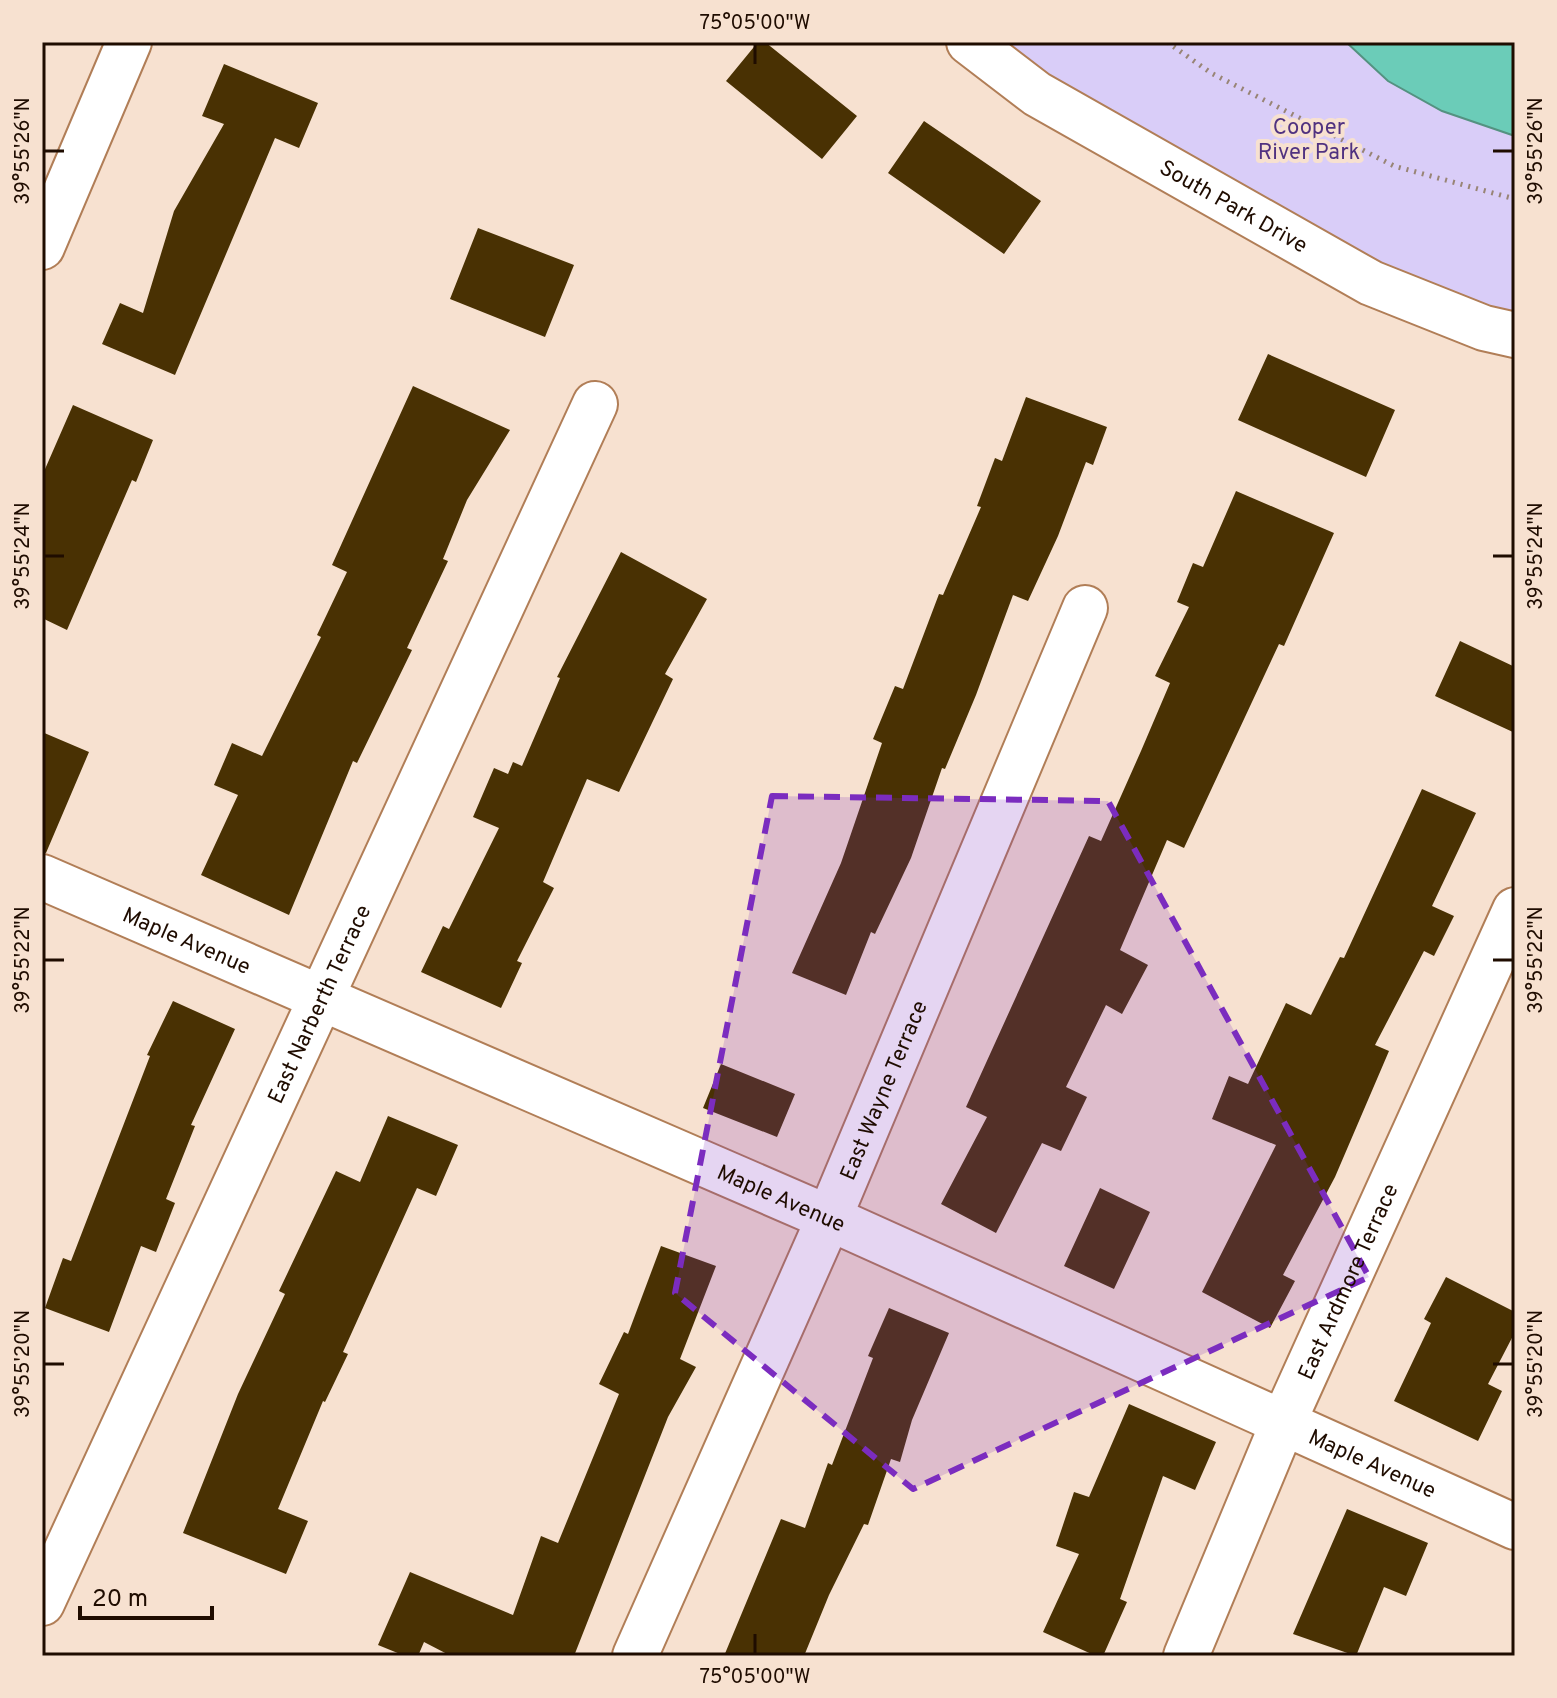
<svg xmlns="http://www.w3.org/2000/svg" width="1557" height="1698" viewBox="0 0 1557 1698" font-family="Overpass,sans-serif">
<style>
.green{fill:#d9cdf8}
.water{fill:#6bccb8;stroke:#549281;stroke-width:2}
.building{fill:#493103}
.lines{fill:none;stroke-linecap:round;stroke-linejoin:round}
.minor-casing{stroke:#b17e57;stroke-width:48}
.tertiary-casing{stroke:#b17e57;stroke-width:48}
.path{stroke:#988475;stroke-width:5;stroke-dasharray:2 6;stroke-linecap:butt}
.minor{stroke:#fff;stroke-width:44}
.tertiary{stroke:#fff;stroke-width:44}
.marked{fill:#7b2cbf;fill-opacity:0.2;stroke:#7b2cbf;stroke-width:6;stroke-dasharray:16 10;stroke-linejoin:round}
.ticks{fill:none;stroke:#1f0c00;stroke-width:3}
.labels{text-anchor:middle;stroke-width:8;stroke-linejoin:round;paint-order:stroke}
.park-label{font-size:22px;fill:#503280;stroke:#f7e1d0}
.street-label{font-size:22px;fill:#1f0c00;stroke:#f7e1d0}
.neatline{fill:none;stroke:#1f0c00;stroke-width:3}
.ticks-label{font-size:20px;text-anchor:middle;fill:#1f0c00}
</style>
<rect width="100%" height="100%" fill="#f7e1d0"/>
<path class="green" d="M969,42H1346L1442,111L1515,136V335L1484,328Z"/>
<path class="water" d="M1346,42H1515V136L1442,111L1388,81Z"/>
<path class="building" d="M758,42H765L857,116L822,159L726,81Z
M224,64L318,103L299,148L275,138L175,375L102,344L120,303L143,313L174,211L224,124L202,116Z
M924,121L1041,201L1004,254L888,173Z
M478,228L574,265L545,337L450,299Z
M1268,354L1395,410L1366,477L1238,420Z
M413,386L510,430L467,500L443,559L448,561L407,648L412,650L357,763L353,761L289,915L201,875L238,795L214,785L232,743L262,756L321,637L317,635L347,572L332,565Z
M1026,397L1107,427L1093,465L1086,462L1058,536L1028,601L1013,595L976,695L945,769L942,768L911,858L875,934L871,932L846,995L792,973L841,863L882,743L873,739L895,686L903,689L939,594L943,595L981,507L977,506L995,458L1002,461Z
M73,405L153,440L136,482L132,480L67,630L42,618V476Z
M1236,491L1334,533L1284,646L1279,644L1184,848L1167,840L1120,950L1148,965L1122,1014L1106,1005L1066,1087L1087,1097L1061,1151L1042,1143L996,1233L941,1204L987,1117L966,1107L1089,836L1101,841L1141,751L1170,683L1155,676L1189,607L1177,602L1193,563L1203,567Z
M621,552L707,599L665,674L673,679L619,792L587,779L543,882L554,888L517,961L522,963L501,1008L421,972L443,926L449,929L499,828L473,817L494,768L508,774L513,762L522,766L560,678L557,677Z
M1460,641L1515,667V733L1435,696Z
M42,732L89,752L46,853L42,852Z
M1422,789L1476,813L1432,906L1454,916L1434,956L1424,951L1375,1045L1389,1051L1335,1177L1283,1275L1295,1281L1270,1328L1202,1292L1276,1145L1212,1119L1229,1076L1248,1084L1286,1003L1311,1015L1340,957L1344,958Z
M173,1001L235,1029L191,1125L195,1126L166,1199L175,1203L156,1252L141,1246L109,1332L45,1308L63,1258L71,1261L150,1056L147,1055Z
M721,1064L795,1094L777,1137L703,1108Z
M388,1116L458,1145L436,1196L417,1188L343,1352L348,1354L325,1402L323,1401L278,1509L308,1521L286,1574L183,1533L238,1394L285,1294L279,1291L336,1171L360,1182Z
M1100,1188L1150,1212L1114,1289L1064,1266Z
M661,1246L716,1266L680,1359L696,1367L668,1417L574,1656H451L424,1642L418,1656H405L378,1645L410,1572L513,1615L541,1536L558,1543L619,1394L599,1384L624,1332L628,1334Z
M1446,1277L1515,1312V1332L1488,1384L1502,1391L1478,1441L1394,1401L1431,1323L1424,1319Z
M889,1308L949,1333L912,1420L900,1462L891,1459L868,1525L864,1524L829,1595L804,1656H724L781,1519L805,1528L828,1463L832,1465L873,1358L868,1356Z
M1129,1404L1216,1442L1195,1490L1163,1476L1120,1599L1127,1602L1103,1656H1096L1043,1632L1079,1554L1056,1546L1074,1492L1089,1497Z
M1347,1509L1428,1543L1406,1596L1384,1587L1356,1656L1293,1634Z"/>
<g class="lines">
<defs>
<g id="minor">
<path d="M42,247L129,42"/>
<path id="s1" d="M42,877L829,1218L1515,1527"/>
<path id="s2" d="M42,1603L595,404"/>
<path id="s3" d="M635,1656L829,1218L1085,608"/>
<path id="s4" d="M1186,1656L1283,1423L1515,910"/>
</g>
<g id="tertiary">
<path id="s5" d="M969,42L1037,94L1371,283L1484,328L1515,335"/>
</g>
</defs>
<use href="#minor" class="minor-casing"/>
<use href="#tertiary" class="tertiary-casing"/>
<path class="path" d="M1167,42L1211,73L1394,166L1515,199"/>
<use href="#minor" class="minor"/>
<use href="#tertiary" class="tertiary"/>
</g>
<path class="marked" d="M772,796L1108,801L1369,1277L913,1489L675,1293Z"/>
<path class="ticks" d="M755,44V64M44,151H64M1493,151H1513M44,556H64M1493,556H1513M44,960H64M1493,960H1513M44,1364H64M1493,1364H1513M755,1634V1654"/>
<g class="labels">
<g class="park-label">
<text x="1309" y="134">Cooper<tspan x="1309" dy="25">River Park</tspan></text>
</g>
<g class="street-label">
<text dy="8" stroke="none"><textPath href="#s5" startOffset="312">South Park Drive</textPath></text>
<text dy="8" stroke="none"><textPath href="#s1" startOffset="158">Maple Avenue</textPath></text>
<text dy="8" stroke="none"><textPath href="#s2" startOffset="660">East Narberth Terrace</textPath></text>
<text dy="8" stroke="none"><textPath href="#s3" startOffset="618">East Wayne Terrace</textPath></text>
<text dy="8" stroke="none"><textPath href="#s1" startOffset="806">Maple Avenue</textPath></text>
<text dy="8" stroke="none"><textPath href="#s4" startOffset="408">East Ardmore Terrace</textPath></text>
<text dy="8" stroke="none"><textPath href="#s1" startOffset="1454">Maple Avenue</textPath></text>
</g>
</g>
<rect width="1557" height="1698" fill="none" stroke="#f7e1d0" stroke-width="88"/>
<path d="M80 1606v12h132v-12" fill="none" stroke="#1f0c00" stroke-width="4"/>
<text x="92" y="1606" font-size="24" fill="#1f0c00" stroke="#f7e1d0" stroke-width="6" paint-order="stroke">20 m</text>
<rect x="44" y="44" width="1469" height="1610" class="neatline"/>
<g class="ticks-label">
<text x="755" y="29">75°05'00"W</text>
<text transform="translate(22 151) rotate(-90)" y="7">39°55'26"N</text>
<text transform="translate(1535 151) rotate(-90)" y="7">39°55'26"N</text>
<text transform="translate(22 556) rotate(-90)" y="7">39°55'24"N</text>
<text transform="translate(1535 556) rotate(-90)" y="7">39°55'24"N</text>
<text transform="translate(22 960) rotate(-90)" y="7">39°55'22"N</text>
<text transform="translate(1535 960) rotate(-90)" y="7">39°55'22"N</text>
<text transform="translate(22 1364) rotate(-90)" y="7">39°55'20"N</text>
<text transform="translate(1535 1364) rotate(-90)" y="7">39°55'20"N</text>
<text x="755" y="1683">75°05'00"W</text>
</g>
</svg>
